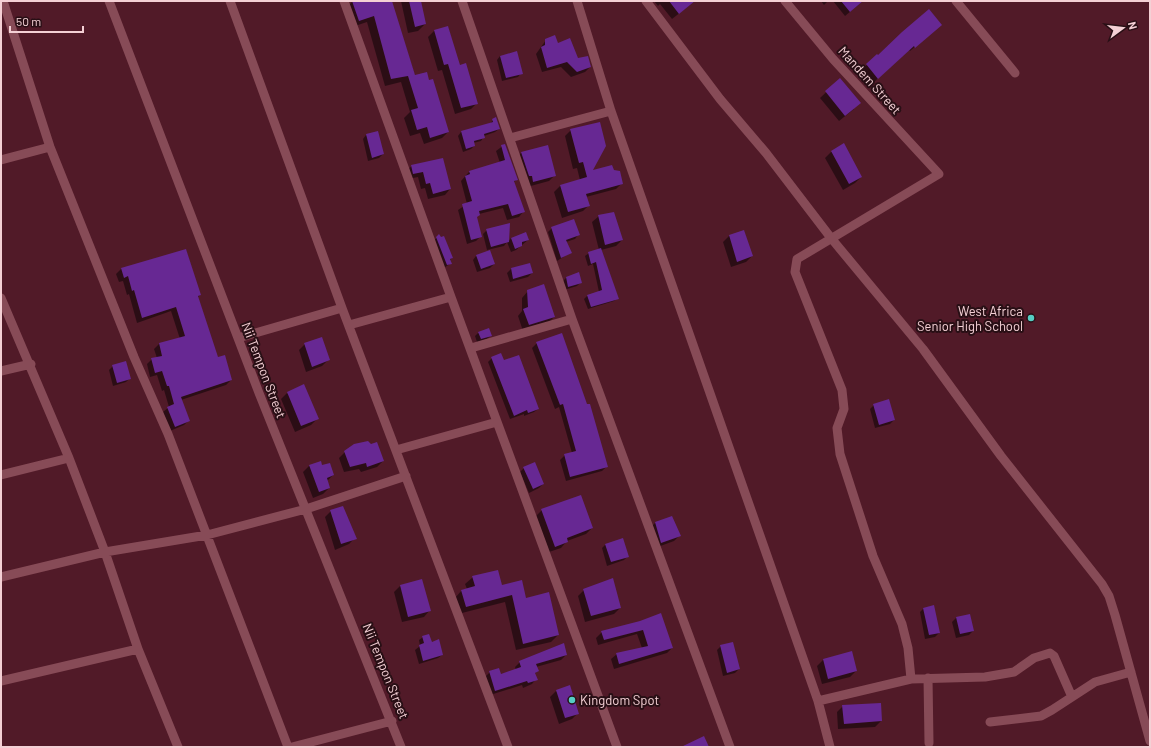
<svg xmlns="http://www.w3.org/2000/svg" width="1151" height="748" viewBox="0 0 1151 748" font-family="Barlow,sans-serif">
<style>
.shadow{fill:#0007}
.building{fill:#672893}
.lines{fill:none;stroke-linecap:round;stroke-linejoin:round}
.minor{stroke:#874b57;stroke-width:9}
.poi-dot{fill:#56cec4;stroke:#280f15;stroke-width:1.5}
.labels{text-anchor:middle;stroke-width:4;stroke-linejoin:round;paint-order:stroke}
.street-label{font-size:13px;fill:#f4d0d5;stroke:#280f15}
.poi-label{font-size:13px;fill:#f4d0d5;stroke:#280f15;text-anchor:end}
</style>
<rect width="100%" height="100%" fill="#511a28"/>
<path class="shadow" d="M353,1H391L415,76L448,132L442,138L424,144L420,133L410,136L404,118L410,112L401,82L385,86L367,22L352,27L346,8Z
M401,1H420L425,24L418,31L408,33Z
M654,1H695L672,19L660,4L658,6Z
M821,1H828L824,5Z
M833,1H863L845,16Z
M448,27L459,66L477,103L471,109L455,114L442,70L438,71L428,37L434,31Z
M937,28L910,51L909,50L874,82L863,68L878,57Z
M546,40L558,44L590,67L585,72L571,77L561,67L542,72L536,54Z
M500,56L521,73L518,77L502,81L497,60Z
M840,79L854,109L839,121L820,98Z
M493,120L499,129L495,132L484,136L481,141L473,143L474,146L471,149L463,152L458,136L461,132L490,124Z
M571,130L592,172L622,183L616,189L586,197L589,205L583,211L562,218L554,192L560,186L580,180L577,168L573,169L565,136Z
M366,135L383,154L379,158L368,161L363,139Z
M504,145L516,180L514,182L523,212L519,217L507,220L503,208L479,214L476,217L481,236L476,241L467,244L458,210L467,204L461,181L469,172L500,163L496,151Z
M843,145L861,177L855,183L843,190L825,158L831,152Z
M547,146L555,175L549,181L527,187L515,159L521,153Z
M442,159L450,189L445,195L428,199L425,188L421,189L418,177L408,179L406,171L412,166Z
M599,216L622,240L616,246L601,250L618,298L614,301L588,309L584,299L587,296L599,292L593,264L588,266L585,256L589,253L599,250L592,222Z
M552,228L578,235L575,239L566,242L571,252L557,261L548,232Z
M487,230L508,242L511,238L528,240L516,250L511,252L507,242L504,246L487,250L483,234Z
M744,231L752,256L746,262L731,267L723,242L729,236Z
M439,236L452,258L450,260L451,263L444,268L433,241Z
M186,250L200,295L198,297L217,358L231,380L226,385L181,400L189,420L184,425L170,431L163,412L169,407L164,390L162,391L157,375L150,377L147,364L152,359L157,358L154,349L159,344L180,339L171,311L137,323L129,294L127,295L123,281L119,282L116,274L121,269Z
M476,256L494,264L490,268L477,272L473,260Z
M530,264L532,273L528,277L510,282L507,273L511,269Z
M579,274L581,282L577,286L564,290L562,282L566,278Z
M528,291L554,317L548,323L523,331L518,316L522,311V298Z
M478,333L491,335L487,339L477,342L475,336Z
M537,343L607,466L602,471L566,481L560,460L565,455L572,453L559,407L555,409L532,348Z
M305,344L328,360L322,366L306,372L299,350Z
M492,358L504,362L538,409L534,412L524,416V414L510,419L488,362Z
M113,366L130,378L126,382L113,386L109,370Z
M287,393L317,419L311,425L295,432L281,399Z
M874,405L894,420L890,424L875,428L870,409Z
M345,452L383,461L377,467L361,472L359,469L344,472L339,458Z
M320,462L322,467L333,475L327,481L329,488L323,494L313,498L303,472L309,466Z
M524,468L543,484L539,488L529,493L520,472Z
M542,510L592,528L586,534L567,541L561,548L549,552L536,516Z
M331,511L355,538L349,544L335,550L325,517Z
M655,523L680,535L674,541L655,548L649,529Z
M606,544L628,556L624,560L607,566L602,548Z
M473,577L501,586L525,599L558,635L551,642L516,650L505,602L458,614L455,598L462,590L467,589L465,584Z
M400,586L430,610L424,617L402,622L394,592Z
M584,590L620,608L614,614L585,622L578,596Z
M924,608L939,633L935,637L925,639L920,612Z
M969,615L973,631L969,635L956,638L952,622L956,618Z
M640,622L672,648L667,653L614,669L611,659L617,654L642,648L637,634L598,645L596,638L602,632Z
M423,637L442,655L438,658L419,664L415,650L420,646L419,640Z
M721,646L739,669L735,673L723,676L717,650Z
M566,655L561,660L536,667L538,671L534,674L536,679L532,684L523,688L522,685L490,695L485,677L490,672L500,675L516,670L515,667L520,662Z
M823,660L856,671L850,677L822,684L817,666Z
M556,691L578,713L572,719L559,724L550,697Z
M843,706L881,721L875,727L838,729L837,712Z"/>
<path class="building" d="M352,1H392L415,75L427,72L429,80L433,79L449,132L430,138L427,127L417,130L411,110L418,108L408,76L391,79L374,16L359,21Z
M409,1H421L426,24L415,27Z
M669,1H695L679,14Z
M841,1H863L850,12Z
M929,9L942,25L915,48L914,46L878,79L866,64L877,54L878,55L902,32Z
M448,26L460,65L466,63L478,104L461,108L448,64L444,65L434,30Z
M555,35L558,43L570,38L578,58L588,56L591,67L577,72L567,62L547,68L541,47L545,45V39Z
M517,51L523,74L506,78L500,56Z
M840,78L861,103L845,116L825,91Z
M496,117L500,129L484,134L485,138L474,141L475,146L466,149L461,131L493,122L492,119Z
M600,122L606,146L593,170L612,165L614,170L620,171L623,184L586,194L590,206L568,212L560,185L587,177L583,162L579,163L570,129Z
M378,131L384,154L372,158L366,134Z
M844,143L862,177L849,184L831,151Z
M505,144L518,180L514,181L525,212L512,216L508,204L479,211L480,215L477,217L482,237L471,240L462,204L472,201L465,176L470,174L469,171L505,160L501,145Z
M548,145L556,176L533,182L532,176H529L521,152Z
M443,158L451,189L433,194L430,183L426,184L423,172L413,174L411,165Z
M614,212L623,240L605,245L598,215Z
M574,219L580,235L566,240L572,253L561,258L551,227Z
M510,223L509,242L491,247L486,229Z
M744,230L753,256L737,262L729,235Z
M526,232L529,240L522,242V246L515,249L511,238Z
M439,234L441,237L444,236L453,258L450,259L452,264L447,265L436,237Z
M601,248L619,299L591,307L587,295L602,290L596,262L591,264L588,252Z
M186,249L201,295L198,296L218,357L225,355L232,380L181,397L190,421L175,427L167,407L174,404L169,386H167L162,371L155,373L151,358L162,356L159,343L185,336L176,307L142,318L134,290L132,291L128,276L124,278L121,268Z
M490,250L495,264L481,269L476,255Z
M530,263L533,273L513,279L511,268Z
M579,272L582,283L568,287L566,277Z
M544,284L555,317L529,325L523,309L528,307L527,290Z
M489,328L492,336L481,339L478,332Z
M562,333L587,404H590L608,467L570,477L564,454L576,451L563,404L560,405L536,342Z
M322,337L330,360L312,367L304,343Z
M501,353L504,360L519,355L539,409L528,413L527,410L514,416L491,357Z
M126,361L131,379L117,383L112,365Z
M304,384L319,419L301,426L287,392Z
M889,399L895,420L879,425L873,404Z
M368,441L371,444L377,442L384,461L367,467L366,463L350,467L344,451L354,444Z
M321,461L322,465L330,463L334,475L327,478L330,488L319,492L309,465Z
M535,462L544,484L533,489L523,467Z
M581,495L593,528L567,538L568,542L555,547L541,509Z
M343,506L357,539L341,544L330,510Z
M672,516L681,536L661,543L655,522Z
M623,538L629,557L611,562L605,544Z
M498,570L502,585L522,580L526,598L549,592L559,635L523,644L512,595L466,607L461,590L475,586L472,576Z
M613,578L621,608L591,616L583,589Z
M422,579L431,611L408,617L400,585Z
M934,605L940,633L929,635L923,608Z
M661,613L673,648L619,664L616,653L648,646L643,630L604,640L601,631L640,621Z
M970,614L974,631L960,634L956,617Z
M429,634L432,642L439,639L443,655L423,661L419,645L424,643L422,636Z
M733,642L740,669L727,673L720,645Z
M564,643L567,655L536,664L539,671L535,673L538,680L528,683L527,681L495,691L489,671L499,668L501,674L521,667L519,661Z
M852,651L857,671L828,679L823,659Z
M570,685L579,714L565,718L556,690Z
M881,703L882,721L844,724L842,705Z
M704,736L709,747H681Z"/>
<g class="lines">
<path class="minor" d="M3,1L50,147L134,357L168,434L288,747
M109,1L259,393L401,747
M230,1L342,308L508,747
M344,1L451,297L617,747
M462,1L572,319L730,747
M577,1L611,111L818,701L830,747
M646,1L720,99L766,153L831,238L923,349L1001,456L1102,584L1109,596L1115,615L1150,741
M785,1L833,59L939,174L797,259L795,272L842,390L844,409L837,428L840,454L873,556L902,624L908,648L911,679
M956,1L1015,73
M510,138L611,111
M1,160L50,147
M1,298L69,458L105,552L138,649L178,747
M349,325L451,297
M238,338L342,308
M471,348L572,319
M1,371L31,364
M396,450L497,422
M1,475L69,458
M1,577L105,552L207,535L306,509L406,476
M928,678L929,743
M1,681L138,649
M818,701L911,679L985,677L1014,672L1034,658L1050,653L1054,656L1072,697
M990,722L1041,716L1052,710L1095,682L1131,672
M292,747L392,721"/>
</g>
<g class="poi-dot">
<circle cx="1031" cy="318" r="4"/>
<circle cx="572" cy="700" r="4"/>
</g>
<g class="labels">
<g class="street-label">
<text transform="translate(870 80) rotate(48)" y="5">Mandem Street</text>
<text transform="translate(264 370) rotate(69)" y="5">Nii Tempon Street</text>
<text transform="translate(386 671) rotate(68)" y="5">Nii Tempon Street</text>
</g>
<g class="poi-label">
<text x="1023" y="316">West Africa<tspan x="1023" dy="15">Senior High School</tspan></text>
<text x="580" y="705" text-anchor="start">Kingdom Spot</text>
</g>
</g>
<rect width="1151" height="748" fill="none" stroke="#f4d0d5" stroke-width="4"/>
<g transform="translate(1123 28) rotate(75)" stroke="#280f15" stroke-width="3" paint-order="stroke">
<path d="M0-3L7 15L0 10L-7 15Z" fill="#f4d0d5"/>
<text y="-6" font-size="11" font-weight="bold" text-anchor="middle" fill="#f4d0d5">N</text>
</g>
<path d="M10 26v6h73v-6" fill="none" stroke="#f4d0d5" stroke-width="2"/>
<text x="16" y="26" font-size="12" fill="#f4d0d5" stroke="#280f15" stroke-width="3" paint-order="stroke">50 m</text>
</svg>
